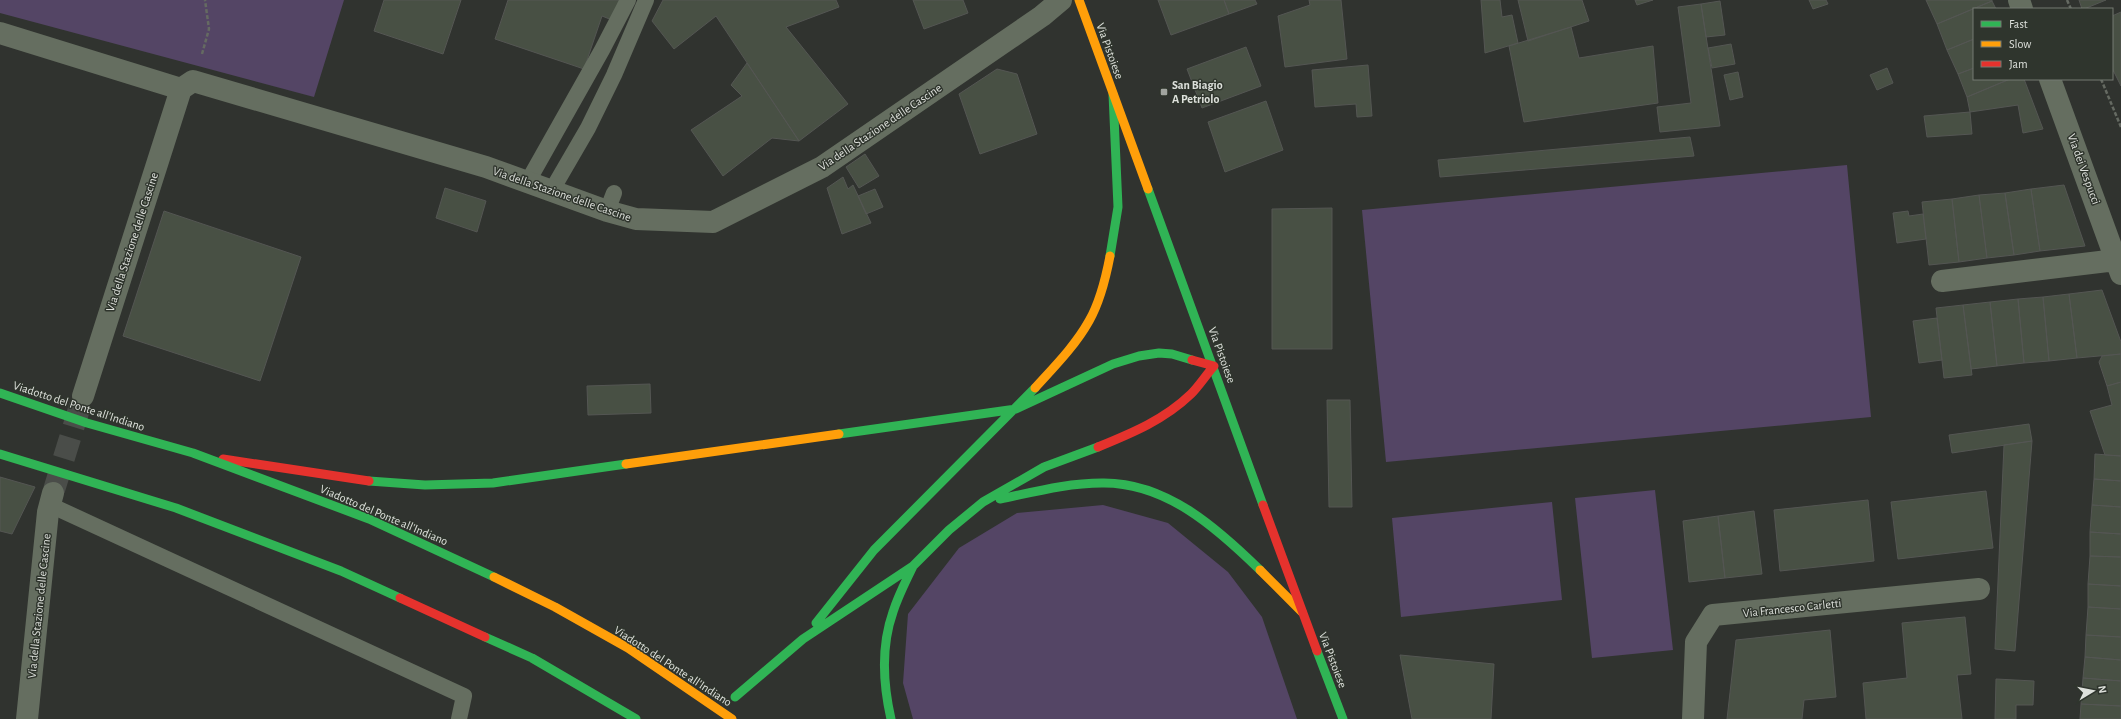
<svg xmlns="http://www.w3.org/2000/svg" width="2121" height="719" viewBox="0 0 2121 719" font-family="'Alegreya Sans',sans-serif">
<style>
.green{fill:#544565}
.building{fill:#485044;stroke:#545653}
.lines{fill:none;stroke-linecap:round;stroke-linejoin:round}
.street-tunnel{stroke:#4a4d49;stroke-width:22;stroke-dasharray:22 11;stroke-linecap:butt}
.path{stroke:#656a62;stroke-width:2.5;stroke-dasharray:4 2;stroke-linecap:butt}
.lane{stroke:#656e60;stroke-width:16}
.street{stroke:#656e60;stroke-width:22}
.fast{stroke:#30b455;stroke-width:9}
.slow{stroke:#ff9f0a;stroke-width:9}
.jam{stroke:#e5322d;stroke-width:9}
.fast-bridge{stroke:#30b455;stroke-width:9}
.slow-bridge{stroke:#ff9f0a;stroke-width:9}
.jam-bridge{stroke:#e5322d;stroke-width:9}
.poi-dot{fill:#a1a49f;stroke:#2f352d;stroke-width:1.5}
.labels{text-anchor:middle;stroke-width:3;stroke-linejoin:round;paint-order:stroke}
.street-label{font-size:12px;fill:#dee1dc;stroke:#2f352d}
.poi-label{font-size:12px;font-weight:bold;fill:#dee1dc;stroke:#2f352d;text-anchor:start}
</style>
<rect width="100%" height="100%" fill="#30332f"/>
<path class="green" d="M0,0H344L314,97L0,13Z
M1847,165L1871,417L1386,462L1362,210Z
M1655,490L1673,650L1592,658L1575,498Z
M1552,502L1562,600L1401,617L1392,518Z
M1103,505L1168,523L1228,572L1262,617L1297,719H913L903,683L908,614L959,548L1017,513Z"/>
<path class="building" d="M384,0H461L443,54L374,31Z
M508,0H619L612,20L602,16L584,69L495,39Z
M663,0H836L839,7L786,27L848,104L799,141L716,16L674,49L652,21Z
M913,0H963L968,13L924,29Z
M1158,0H1224L1229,14L1171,35Z
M1224,0H1255L1257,4L1229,14Z
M1309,0H1341L1347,59L1285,67L1278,16L1310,5Z
M1481,0H1500L1502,17L1512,15L1518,43L1485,53Z
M1518,0H1582L1589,21L1528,41Z
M1635,0H1653L1637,5Z
M1809,0H1826L1828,4L1813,9Z
M1926,0H1992V1L1937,24Z
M2079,0H2106L2084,9H2082Z
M1720,1L1725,35L1706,37L1701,4Z
M1992,1L1996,9H1974V39L1947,50L1937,24Z
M1701,4L1720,126L1660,132L1657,107L1691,103L1678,7Z
M2121,12V86L2112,68V16Z
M1571,27L1579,58L1653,46L1658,103L1524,122L1509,46Z
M1974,39V68L1958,74L1947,50Z
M1731,44L1735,64L1712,68L1708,48Z
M1246,47L1261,86L1202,108L1187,69Z
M747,63L799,141L772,138L723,176L691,130L742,96L731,85Z
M1368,65L1372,116L1357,117L1356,104L1315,107L1312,70Z
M1887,68L1893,83L1877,90L1870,75Z
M1974,68V79H2010L1967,97L1958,74Z
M997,69L1017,74L1037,134L980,154L959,94Z
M1738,72L1743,97L1730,100L1724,75Z
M2010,79H2024L2043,129L2023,133L2018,105L1970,112L1967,97Z
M1266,101L1283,150L1225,172L1208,122Z
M1970,112L1972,134L1927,137L1924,116Z
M1690,137L1694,156L1440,177L1438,160Z
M865,154L879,176L859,188L846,167Z
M843,177L848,189L853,185L871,223L842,234L827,188Z
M2064,185L2085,246L2040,251L2031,189Z
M445,188L486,201L477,232L436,218Z
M875,189L883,207L866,214L858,196Z
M2031,189L2040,251L2014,255L2005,193Z
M2005,193L2014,255L1987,258L1979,195Z
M1979,195L1987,258L1959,262L1952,199Z
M1952,199L1959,262L1929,265L1922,202Z
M1332,208V349H1272V209Z
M164,211L301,257L260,381L123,336Z
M1908,211L1909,216L1923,214L1926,239L1897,243L1893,213Z
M2102,290L2121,342V354L2077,358L2069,294Z
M2069,294L2077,358L2049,361L2043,297Z
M2043,297L2049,361L2024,363L2018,299Z
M2018,299L2024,363L1997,366L1990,302Z
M1990,302L1997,366L1971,369L1963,305Z
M1963,305L1972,375L1944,378L1936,308Z
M1937,318L1942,360L1919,363L1913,321Z
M2121,354V382L2107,386L2099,362L2102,356Z
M2121,382V456L2105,455L2090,411L2112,405L2107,386Z
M650,384L651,413L588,415L587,386Z
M1327,400H1350L1352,507H1329Z
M2029,424L2032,441L1952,453L1949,435Z
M2032,441L2015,651L1995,649L2004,445Z
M2095,454L2121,456V481L2094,479Z
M0,477L35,487L12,534L0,531Z
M2094,479L2121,481V507L2092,505Z
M1986,491L1993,548L1898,559L1891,502Z
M1868,500L1874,561L1780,571L1774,510Z
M2092,505L2121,507V534L2090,532Z
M1754,511L1762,574L1725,578L1718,516Z
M1718,516L1725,578L1689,582L1683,521Z
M2090,532L2121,534V557L2090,556Z
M2090,556L2121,557V586L2088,584Z
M2088,584L2121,586V609L2088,607Z
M2088,607L2121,609V637L2086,635Z
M1965,617L1971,674L1957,675L1962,719H1866L1863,683L1907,678L1902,623Z
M1830,630L1836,697L1804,700L1802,719H1727L1736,640Z
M2086,635L2121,637V660L2085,657Z
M1400,655L1494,664L1491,719H1412Z
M2085,657L2121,660V681L2083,678Z
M2083,678L2121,681V706L2081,704Z
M1996,679L2034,681L2033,705H2016V719H1995Z
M2081,704L2121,706V719H2080Z"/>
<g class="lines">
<path class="street-tunnel" d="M54,490L83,396"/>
<path class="path" d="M2067,0L2071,9
M202,54L209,29L205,0
M2101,79L2121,127"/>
<path class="lane" d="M527,183L602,50L628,0
M552,190L588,128L614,75L646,0
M607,211L614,193
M50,505L464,696L459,719"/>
<path class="street" d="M2019,0L2022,9
M0,33L181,89L193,81L486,167L607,211L636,219L713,222L822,167L1042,16L1061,0
M2050,79L2121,274
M1942,281L2116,260
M83,396L181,89
M27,719L48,512L53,493
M1693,719L1696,642L1713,615L1979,589"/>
<path class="fast" d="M1148,189L1263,505
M1110,256L1118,207L1113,94
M839,434L1016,409L1113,364L1139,356L1159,353L1172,354L1192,360
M369,481L425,485L493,483L626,464
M1000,499C1034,492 1067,483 1102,483C1166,482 1217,528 1260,570
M816,623L874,550L1035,388
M1317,651L1343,719
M735,697L803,639L913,566L949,530L983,502L1044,467L1098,447
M891,719C883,684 881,646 893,612C898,596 906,581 913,566"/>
<path class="slow" d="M1079,0L1148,189
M1035,388C1054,367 1075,346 1089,321C1100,302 1106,277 1110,256
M626,464L839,434
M1260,570L1302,612"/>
<path class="jam" d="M1098,447C1132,433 1164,420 1191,394C1199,386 1206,375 1214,366L1192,360
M223,459L369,481
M1263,505L1317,651"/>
<path class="fast-bridge" d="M0,393L87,423L193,453L369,519L494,577
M0,454L176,508L341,571L400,598
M485,637L532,658L636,719"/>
<path class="slow-bridge" d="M494,577L555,607L628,648L732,719"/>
<path class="jam-bridge" d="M400,598L485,637"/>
</g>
<rect class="poi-dot" x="1160" y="88" width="8" height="8" rx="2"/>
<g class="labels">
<g class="street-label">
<text transform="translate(1110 51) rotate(70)" y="4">Via Pistoiese</text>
<text transform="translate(880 127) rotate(-34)" y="4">Via della Stazione delle Cascine</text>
<text transform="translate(2084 169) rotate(70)" y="4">Via dei Vespucci</text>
<text transform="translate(562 194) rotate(19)" y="4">Via della Stazione delle Cascine</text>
<text transform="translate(132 242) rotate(-72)" y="4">Via della Stazione delle Cascine</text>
<text transform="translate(1222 355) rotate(70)" y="4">Via Pistoiese</text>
<text transform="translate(79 406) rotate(18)" y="4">Viadotto del Ponte all'Indiano</text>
<text transform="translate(384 515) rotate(23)" y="4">Viadotto del Ponte all'Indiano</text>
<text transform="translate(39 606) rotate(-84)" y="4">Via della Stazione delle Cascine</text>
<text transform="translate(1792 608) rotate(-6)" y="4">Via Francesco Carletti</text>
<text transform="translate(1333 660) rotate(69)" y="4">Via Pistoiese</text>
<text transform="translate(673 666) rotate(33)" y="4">Viadotto del Ponte all'Indiano</text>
</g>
<g class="poi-label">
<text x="1172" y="89">San Biagio<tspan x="1172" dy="14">A Petriolo</tspan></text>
</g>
</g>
<rect x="1973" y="8" width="140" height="72" fill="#2f352d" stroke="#757a73"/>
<rect x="1981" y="21" width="20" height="6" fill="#30b455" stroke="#757a73"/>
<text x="2009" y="28" font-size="12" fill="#dee1dc">Fast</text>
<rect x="1981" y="41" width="20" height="6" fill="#ff9f0a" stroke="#757a73"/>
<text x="2009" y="48" font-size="12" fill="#dee1dc">Slow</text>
<rect x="1981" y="61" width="20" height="6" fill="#e5322d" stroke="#757a73"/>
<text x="2009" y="68" font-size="12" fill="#dee1dc">Jam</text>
<g transform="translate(2093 691) rotate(80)" stroke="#2f352d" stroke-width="3" paint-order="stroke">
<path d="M0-3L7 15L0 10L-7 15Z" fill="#dee1dc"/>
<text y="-6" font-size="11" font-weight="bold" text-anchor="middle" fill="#dee1dc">N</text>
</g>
</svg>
